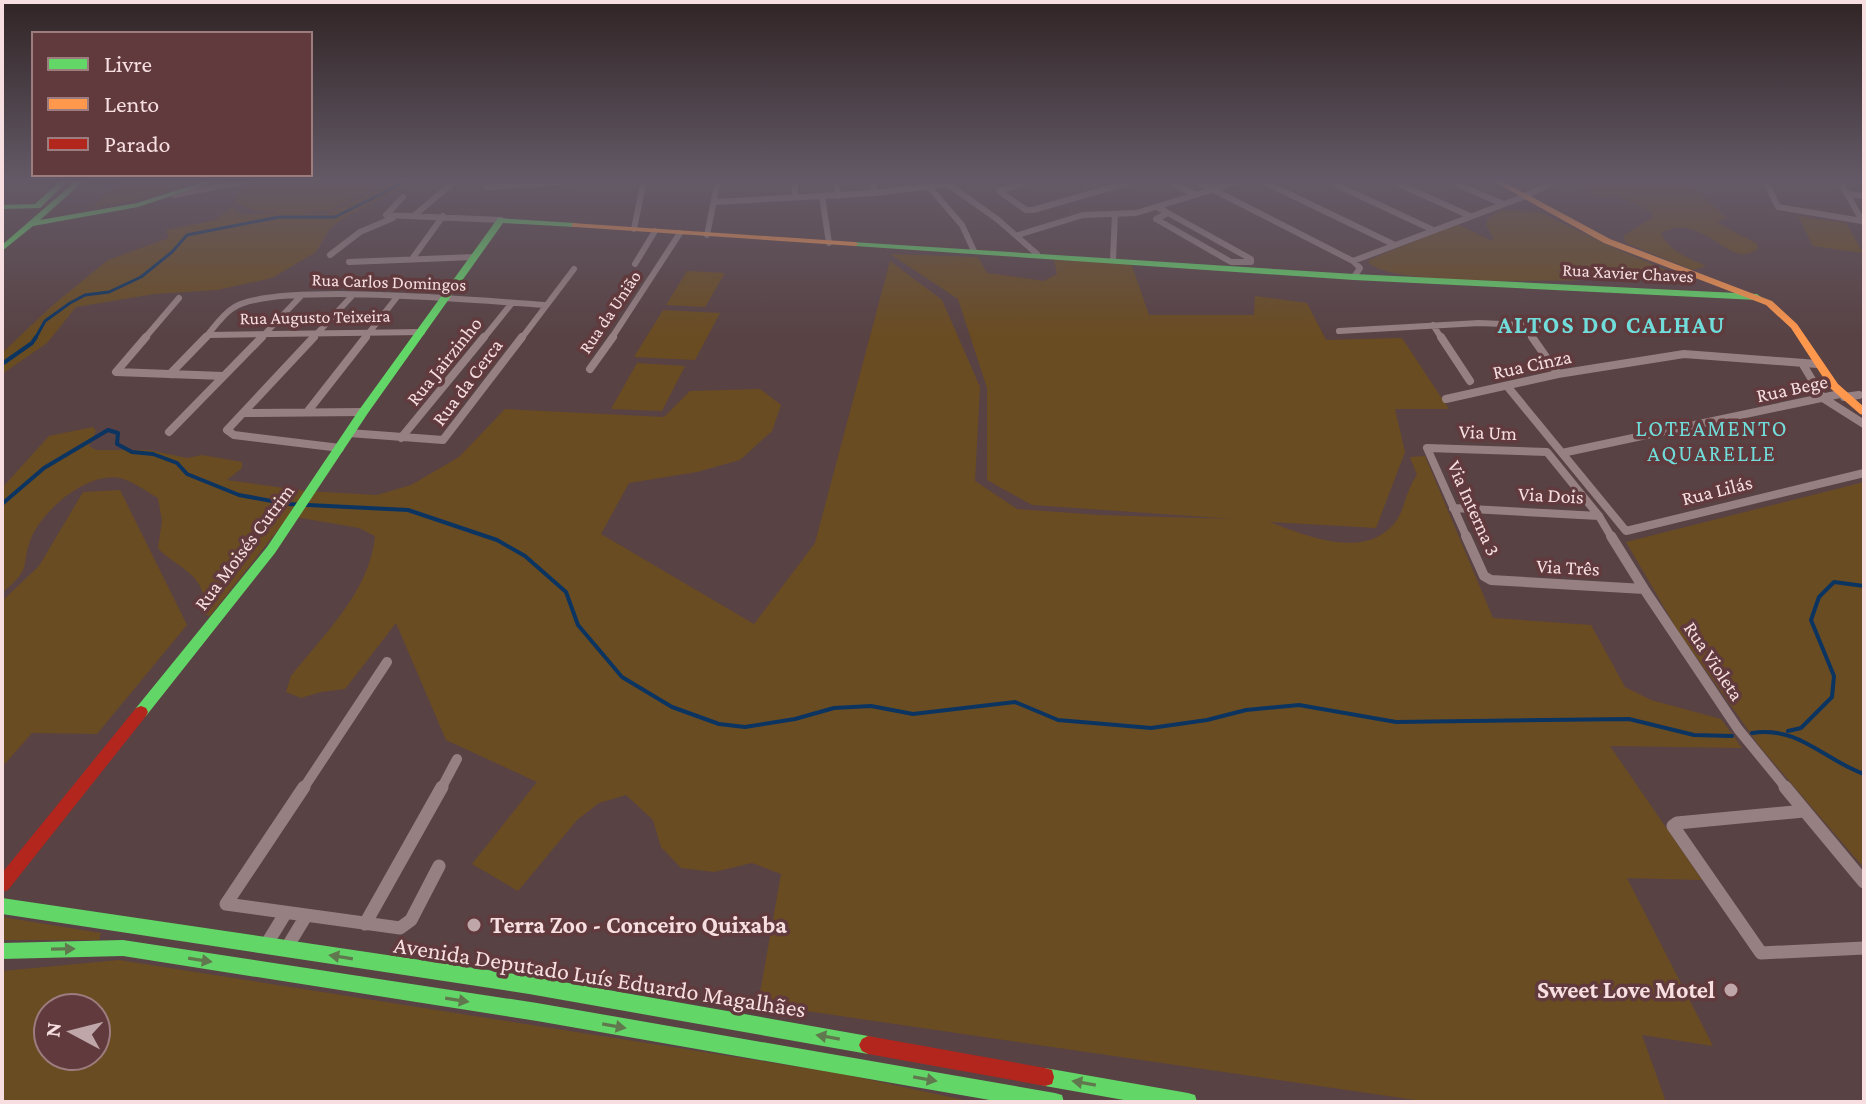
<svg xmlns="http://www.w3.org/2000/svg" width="1866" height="1104" viewBox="0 0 1866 1104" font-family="'Crimson Pro',serif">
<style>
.green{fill:#6a4c22;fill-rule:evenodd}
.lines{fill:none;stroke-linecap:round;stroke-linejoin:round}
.stream-far1{stroke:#0c3461;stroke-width:3}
.stream{stroke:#0c3461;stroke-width:4}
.street-far3{stroke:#968082;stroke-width:6}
.street-far2{stroke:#968082;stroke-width:8}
.street-far1{stroke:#968082;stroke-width:10}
.street{stroke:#968082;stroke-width:13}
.fast{fill:#63d668;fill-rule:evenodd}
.slow{fill:#ff974d;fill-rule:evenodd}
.jam{fill:#b3261e;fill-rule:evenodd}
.oneway{fill:#61784e}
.poi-dot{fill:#bfa7a9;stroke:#603a3d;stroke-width:3}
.labels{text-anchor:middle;stroke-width:7;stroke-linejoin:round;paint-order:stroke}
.far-street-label{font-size:18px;fill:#f7dee0;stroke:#603a3d}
.street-label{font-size:20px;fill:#f7dee0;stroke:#603a3d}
.neighbourhood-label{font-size:22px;letter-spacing:2px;fill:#71dddb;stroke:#603a3d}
.far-district-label{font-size:24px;font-weight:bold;letter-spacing:2px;fill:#71dddb;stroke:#603a3d}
.near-poi-label{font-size:24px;font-weight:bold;fill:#f7dee0;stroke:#603a3d;text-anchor:start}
.near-street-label{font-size:24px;fill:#f7dee0;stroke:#603a3d}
</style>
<rect width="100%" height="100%" fill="#584244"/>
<path class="green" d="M120,180H204L143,199L93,207Z
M262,180H393L328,211L300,212L326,214L398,180H418L347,216L330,228L316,252L272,278L217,290L154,294L76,307L47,343L2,374V353L53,305L108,260L169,238L166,230L216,220L232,207L242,215L283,212L256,211L235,203L240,186Z
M1699,180L1693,187L1727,218L1716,222L1757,244L1758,249C1754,251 1750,253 1746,254C1724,257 1696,212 1661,233C1669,252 1689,258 1706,266L1693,270L1626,243L1623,236L1653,217L1652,212L1614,194L1604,199L1566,181Z
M1501,210L1542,213L1614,248L1688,279L1651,281L1557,271L1577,281C1536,280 1396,286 1369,263V260L1457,224L1492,241L1493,237L1486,225L1488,219Z
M1798,216L1846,223L1863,253L1813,246Z
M890,254L978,257L987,273L1044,281L1057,274L1054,260L1131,263L1149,315H1254L1255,296L1307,303L1326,340L1402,338L1449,409H1395L1405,452L1376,528L1269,522C1305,535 1361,560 1393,525C1405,512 1405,491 1417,475L1410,457L1425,456L1493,618L1591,625L1625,687L1651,700L1721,719L1742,748L1610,746L1702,880L1627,878L1713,1046L1642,1035L1666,1102H1429L758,1004L781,874L752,863L714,872L681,868L661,847L653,820L626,795L599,803L577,820L518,891L472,864L537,782L446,740L396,623L345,689L321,692L301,698L286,692L291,676C324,634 370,591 375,536L359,528L289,516L210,616L203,614C202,607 204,600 203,594C197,571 172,564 158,548L162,521L158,498C147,492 133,481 120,478C88,472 45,508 32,536C19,567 35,566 2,593V488L49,436L93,427L96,431L89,446L96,450H149L187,458L202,455L242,462V468L227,480L306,491L377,495L411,485L459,457L505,409L664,417L690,391L760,389L781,405L772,431L740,460L697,472L629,483L601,534L754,624L815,543L890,261L942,300L980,387L975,481L1017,509L1100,515L1234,519L1032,505L987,480V388L958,299Z
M687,271L725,273L705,307L666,305Z
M663,310L720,313L695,360L634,357Z
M637,363L685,366L662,411L611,409Z
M1864,482V868L1761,748L1678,631L1626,542Z
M120,490L187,625L97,734L32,733L2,767V601L39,566L83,492Z
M2,917L101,933L99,940H2Z
M119,960L843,1074L973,1102H2V971ZM48,1008H96V1056H48Z"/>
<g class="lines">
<path class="stream-far1" d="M35,339L45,321L70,303L85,295L109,292L141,277L172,252L187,235L279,217H335L409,180"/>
<path class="stream" d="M2,364L32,343L36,337
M2,504L44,468L108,430L118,433L117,444L132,452L153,454L177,463L187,474L239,495L288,504L408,510L497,540L525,556L566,592L578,625L622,677L672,707L719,724L745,727L795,719L834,708L871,706L913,714L1015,702L1058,720L1151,728L1207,720L1246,710L1299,705L1396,722L1629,719L1694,735L1732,736
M1788,731L1801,728L1832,697L1834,676L1811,620L1819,597L1834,582L1864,586
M1752,733C1800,726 1822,759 1864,774"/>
<path class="street-far3" d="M795,180V198
M836,180L838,196
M872,180L875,193
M942,180L997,219L1037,254
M1031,180L999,191L1026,210H1033L1137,180
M1167,180L1195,195
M1194,180L1353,261L1360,268L1354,277
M1260,180L1395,245
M1326,180L1433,230
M1390,180L1470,216
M1448,180L1503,204
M1765,180L1778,207L1862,221
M1839,180L1863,222
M487,187L592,180
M929,187L962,225L974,251
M1847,194L1864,196
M174,195L252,180
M822,196L829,243
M403,197L386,215L501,220
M714,202L875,193L947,184
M1157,207L1168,213
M1168,213L1251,259V262H1231L1156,219Z
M416,214L456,180
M634,229L644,180
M707,235L718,180
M1018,235L1083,215L1136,213L1244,180
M330,255L360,232L393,218
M412,259L443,216
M1113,260L1115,214
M1353,261L1523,197L1558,180
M349,262L474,257
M635,264L655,231
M1433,325L1442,339
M1524,325L1534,339
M1339,331L1479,323L1551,326
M209,335L422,332
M144,339L179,298
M204,339C213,329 222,315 233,308C271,281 489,301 544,305
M260,339L301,296
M312,339L351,297
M364,339L397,297
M483,339L512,303
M521,339L574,269
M611,339L680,233"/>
<path class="street-far2" d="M146,337L116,372L223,376
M314,337L227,430L234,435L340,448
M1441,337L1470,381
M1532,337L1558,374
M1802,363L1823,398L1864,424
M590,369L613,337
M170,374L206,337
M1507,386L1626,531L1864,473
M1844,397L1859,395
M1446,399L1558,374L1684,354L1817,364
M308,411L366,337
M246,413L363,412
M169,432L262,337
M349,433L443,440L522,337
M401,438L484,337
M1562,453L1840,394
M1453,508L1599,516
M1467,538L1427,448L1547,452L1599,516L1612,538"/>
<path class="street-far1" d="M1466,536L1484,576L1491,580L1644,589
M1611,536L1644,589
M1644,589L1738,729L1787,789
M303,789L387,662
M441,789L457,759"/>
<path class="street" d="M304,787L226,904L400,928L411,920L439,866
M1785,787L1864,882
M1804,811L1677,823L1673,826L1761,953L1864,948
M365,924L442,787
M266,945L285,914
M286,949L306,916"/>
<path class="fast" d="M61,180H69L40,208L2,209V205L35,204Z
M77,180H85L40,220L137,203L209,180H220L138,207L33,226L2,251V245Z
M498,218L575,223L579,225L575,227L503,223L368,413L275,553L146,716L141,718L136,716L134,712L136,708L267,547L359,410Z
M852,242L1354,274L1757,294L1761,297L1757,300L1354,280L855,246L851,244Z
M2,898L529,976L868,1036L874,1039L877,1045L874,1051L868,1054L529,994L2,914Z
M123,940L537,1003L1055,1093L1062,1095L1064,1102H1001L537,1021L123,956L2,959V943Z
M1045,1068L1188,1093L1195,1095L1197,1102H1135L1045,1086L1038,1084L1036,1077L1038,1070Z"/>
<path class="slow" d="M1491,180H1500L1610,239L1772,301L1797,324L1838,384L1864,407V415L1860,414L1830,388L1791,328L1766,305L1604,243Z
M572,223L855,242L859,244L855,246L575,227H572Z"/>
<path class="jam" d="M141,706L146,708L148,712L146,716L8,890L2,892V873L136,708Z
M868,1036L1045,1068L1052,1070L1054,1077L1052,1084L1045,1086L868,1054L862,1051L859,1045L862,1039Z"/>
</g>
<defs><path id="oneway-solid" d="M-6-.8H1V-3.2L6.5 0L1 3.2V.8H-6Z" transform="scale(2)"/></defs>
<g class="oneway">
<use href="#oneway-solid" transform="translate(63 949) rotate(-1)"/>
<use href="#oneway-solid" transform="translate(341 957) rotate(-171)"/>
<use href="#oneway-solid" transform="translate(200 960) rotate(9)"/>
<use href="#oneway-solid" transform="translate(457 1000) rotate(9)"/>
<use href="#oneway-solid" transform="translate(614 1026) rotate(10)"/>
<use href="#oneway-solid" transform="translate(828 1037) rotate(-170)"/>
<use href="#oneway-solid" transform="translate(925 1079) rotate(10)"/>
<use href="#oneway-solid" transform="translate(1084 1083) rotate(-170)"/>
</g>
<linearGradient id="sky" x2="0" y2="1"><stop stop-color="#302425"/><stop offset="0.54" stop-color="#645a67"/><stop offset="1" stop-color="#645a67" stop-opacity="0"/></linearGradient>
<rect width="1866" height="335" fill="url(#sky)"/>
<g class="poi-dot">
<circle cx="474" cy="925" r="8"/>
<circle cx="1731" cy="990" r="8"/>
</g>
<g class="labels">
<g class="far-street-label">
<text transform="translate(1628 273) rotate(3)" y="6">Rua Xavier Chaves</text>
<text transform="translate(389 282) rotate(2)" y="6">Rua Carlos Domingos</text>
<text transform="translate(610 312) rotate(-56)" y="6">Rua da União</text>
<text transform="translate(315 317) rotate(-1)" y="6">Rua Augusto Teixeira</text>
</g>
<g class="street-label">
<text transform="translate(444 361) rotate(-51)" y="7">Rua Jairzinho</text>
<text transform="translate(1532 364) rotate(-12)" y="7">Rua Cinza</text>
<text transform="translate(467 382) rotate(-53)" y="7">Rua da Cerca</text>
<text transform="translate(1792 388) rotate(-12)" y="7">Rua Bege</text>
<text transform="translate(1488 432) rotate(2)" y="7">Via Um</text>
<text transform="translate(1717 490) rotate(-14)" y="7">Rua Lilás</text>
<text transform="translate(1551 495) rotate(3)" y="7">Via Dois</text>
<text transform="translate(1474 508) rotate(66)" y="7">Via Interna 3</text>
<text transform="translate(244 547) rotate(-53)" y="7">Rua Moisés Cutrim</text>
<text transform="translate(1568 567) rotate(3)" y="7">Via Três</text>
<text transform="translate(1714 661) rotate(56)" y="7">Rua Violeta</text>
</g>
<g class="neighbourhood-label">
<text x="1712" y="436">LOTEAMENTO<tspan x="1712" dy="25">AQUARELLE</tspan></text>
</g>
<g class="far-district-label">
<text x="1612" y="333">ALTOS DO CALHAU</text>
</g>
<g class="near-poi-label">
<text x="490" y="933">Terra Zoo - Conceiro Quixaba</text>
<text x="1715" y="998" text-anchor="end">Sweet Love Motel</text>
</g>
<g class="near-street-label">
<text transform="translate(600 977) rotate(9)" y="8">Avenida Deputado Luís Eduardo Magalhães</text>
</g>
</g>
<rect width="1866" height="1104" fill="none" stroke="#f7dee0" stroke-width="8"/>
<rect x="32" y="32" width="280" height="144" fill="#603a3d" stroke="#9c7c7e" stroke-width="2"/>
<rect x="48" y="58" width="40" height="12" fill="#63d668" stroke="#9c7c7e" stroke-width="2"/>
<text x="104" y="72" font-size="24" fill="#f7dee0">Livre</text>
<rect x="48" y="98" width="40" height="12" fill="#ff974d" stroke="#9c7c7e" stroke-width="2"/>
<text x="104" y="112" font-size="24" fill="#f7dee0">Lento</text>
<rect x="48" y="138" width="40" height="12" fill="#b3261e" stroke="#9c7c7e" stroke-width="2"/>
<text x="104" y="152" font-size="24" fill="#f7dee0">Parado</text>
<g transform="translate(72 1032) rotate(277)"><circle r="38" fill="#603a3d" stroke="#9c7c7e" stroke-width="2"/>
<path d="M0-6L14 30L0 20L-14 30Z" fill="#bfa7a9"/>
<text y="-12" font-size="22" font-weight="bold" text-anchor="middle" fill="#f7dee0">N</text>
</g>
</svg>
